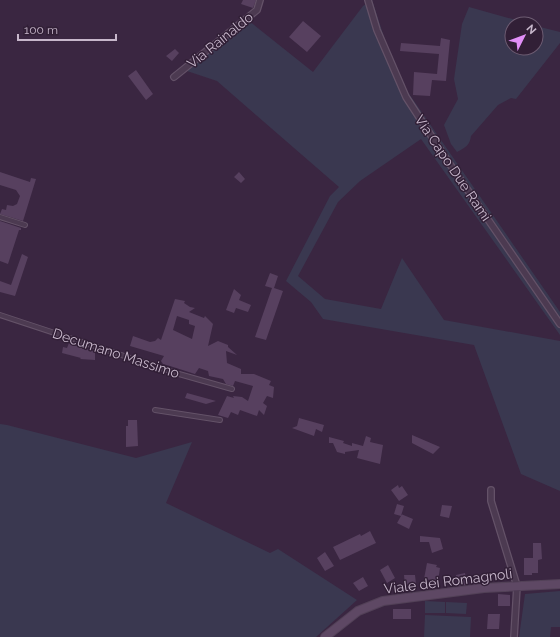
<svg xmlns="http://www.w3.org/2000/svg" width="560" height="637" viewBox="0 0 560 637" font-family="Raleway,sans-serif">
<style>
.green{fill:#3a3850}
.building{fill:#57405f;fill-rule:evenodd}
.lines{fill:none;stroke-linecap:round;stroke-linejoin:round}
.pedestrian-casing{stroke:#645268;stroke-width:6}
.minor-casing{stroke:#645268;stroke-width:8}
.secondary-casing{stroke:#524157;stroke-width:10}
.pedestrian{stroke:#4c3a51;stroke-width:4}
.minor{stroke:#4c3a51;stroke-width:5.5}
.secondary{stroke:#5e4864;stroke-width:8}
.labels{text-anchor:middle;stroke-width:3;stroke-linejoin:round;paint-order:stroke}
.street-label{font-size:14px;fill:#c7b7cb;stroke:#311f36}
</style>
<rect width="100%" height="100%" fill="#3a2641"/>
<path class="green" d="M372,0L385,40L407,91L560,312V335L421,139L360,181L338,202L298,276L325,299L381,309L402,258L444,320L560,341V491L521,474L474,345L323,319L311,302L286,281L330,196L339,187L217,81L187,71L249,21L313,72L363,6Z
M469,7L530,24H512V48H536V26L560,32V43L516,99L511,98L498,105L471,136C470,145 465,148 457,152L451,144L444,125L458,99L454,79L462,24Z
M0,424L7,425L136,458L192,442L166,503L270,553L278,549L357,600L316,637H0Z
M560,591V627H551L550,637H519L525,594Z
M425,601L445,602V613H425Z
M446,602L467,603L466,614L446,613Z
M425,615L471,617L470,637H424Z"/>
<path class="building" d="M243,0H256L253,8L241,4Z
M303,21L321,36L307,52L289,37Z
M441,38L450,40L446,81L432,80L430,96L413,95L414,72L437,74L439,54L400,51L401,43L440,46Z
M175,49L179,53L172,61L166,56Z
M136,70L153,94L146,100L128,76Z
M0,172L30,182L31,178L36,179L23,221L0,214L2,209L6,210L7,205L13,206L17,204L20,196L16,190L0,185Z
M239,172L245,179L241,183L234,177Z
M0,221L21,228V230H19L8,264L0,261Z
M22,254L28,257L15,296L0,292V281L11,285Z
M270,273L278,276L274,288L283,291L266,340L255,337L272,288L265,286Z
M234,289L241,295L239,300L251,305L248,312L236,308L234,313L226,310Z
M175,299L185,301L184,303L190,307L195,308L189,312L204,318L205,316L213,324L208,346L218,341L228,345V347L237,355L226,351L227,363L241,369V374H254L271,381L269,385L274,387L273,398L267,396L263,403L267,406L264,415L259,410L257,416L240,410L238,415L231,412L228,418L218,415L227,396L234,398L233,396L242,397L248,401L253,386L235,381L233,386L226,384L223,379L209,376L208,371L199,368L195,374L170,366L163,364L161,361L164,356L130,346L133,336L150,342L155,341L158,338L161,340ZM177,316L189,320V324L195,326L192,339L173,330Z
M69,343L95,352V360L80,359L81,358L62,353L63,347L67,348Z
M187,393L216,401L206,404L185,398Z
M299,418L324,425L322,432L316,429L314,436L292,428L297,426Z
M128,420H137L138,446L126,447V426H128Z
M412,435L440,447L433,454L412,443Z
M366,436L371,438L370,442L383,445L380,464L357,458L359,450L345,452V454L337,452L333,443H329V437L344,441L343,443L352,446V443L363,446Z
M398,485L399,488L402,486L408,495L399,501L391,490Z
M397,504L404,506L401,516V514L413,519L409,529L397,523L401,516L394,514Z
M442,505L452,506L449,518L440,516Z
M370,531L376,543L340,560L333,547L360,534L361,536Z
M420,536L440,538L443,549L432,553L429,542H420Z
M533,543H541L542,559L538,560V573H532V575H524V558H533Z
M325,552L334,566L325,571L317,558Z
M427,563L437,565L436,567L440,568L438,581L424,579Z
M388,565L395,578L387,583L380,570Z
M465,573L467,585L458,586L456,575Z
M404,575H415L416,584L405,585Z
M363,577L368,586L359,591L353,583Z
M498,594L510,595V606H498Z
M393,609H411V619H393Z
M488,614H500L499,629H487Z"/>
<g class="lines">
<defs>
<path id="pedestrian" d="M0,217L25,225
M0,315L179,374L232,389
M155,410L220,420"/>
<path id="minor" d="M368,0L377,30L406,97L447,160L560,324
M174,77L257,10L260,0
M491,490V501L517,586L514,637"/>
<path id="secondary" d="M325,637L358,611L383,601L484,588L560,584"/>
</defs>
<use href="#pedestrian" class="pedestrian-casing"/>
<use href="#minor" class="minor-casing"/>
<use href="#secondary" class="secondary-casing"/>
<use href="#pedestrian" class="pedestrian"/>
<use href="#minor" class="minor"/>
<use href="#secondary" class="secondary"/>
</g>
<g class="labels">
<g class="street-label">
<text transform="translate(220 40) rotate(-39)" y="5">Via Rainaldo</text>
<text transform="translate(453 168) rotate(56)" y="5">Via Capo Due Rami</text>
<text transform="translate(116 353) rotate(18)" y="5">Decumano Massimo</text>
<text transform="translate(448 581) rotate(-7)" y="5">Viale dei Romagnoli</text>
</g>
</g>
<g transform="translate(524 36) rotate(48)"><circle r="19" fill="#311f36" stroke="#6d5c72"/>
<path d="M0-3L7 15L0 10L-7 15Z" fill="#e28ff8"/>
<text y="-6" font-size="11" font-weight="bold" text-anchor="middle" fill="#c7b7cb">N</text>
</g>
<path d="M18 34v6h98v-6" fill="none" stroke="#c7b7cb" stroke-width="2"/>
<text x="24" y="34" font-size="12" fill="#c7b7cb" stroke="#311f36" stroke-width="3" paint-order="stroke">100 m</text>
</svg>
